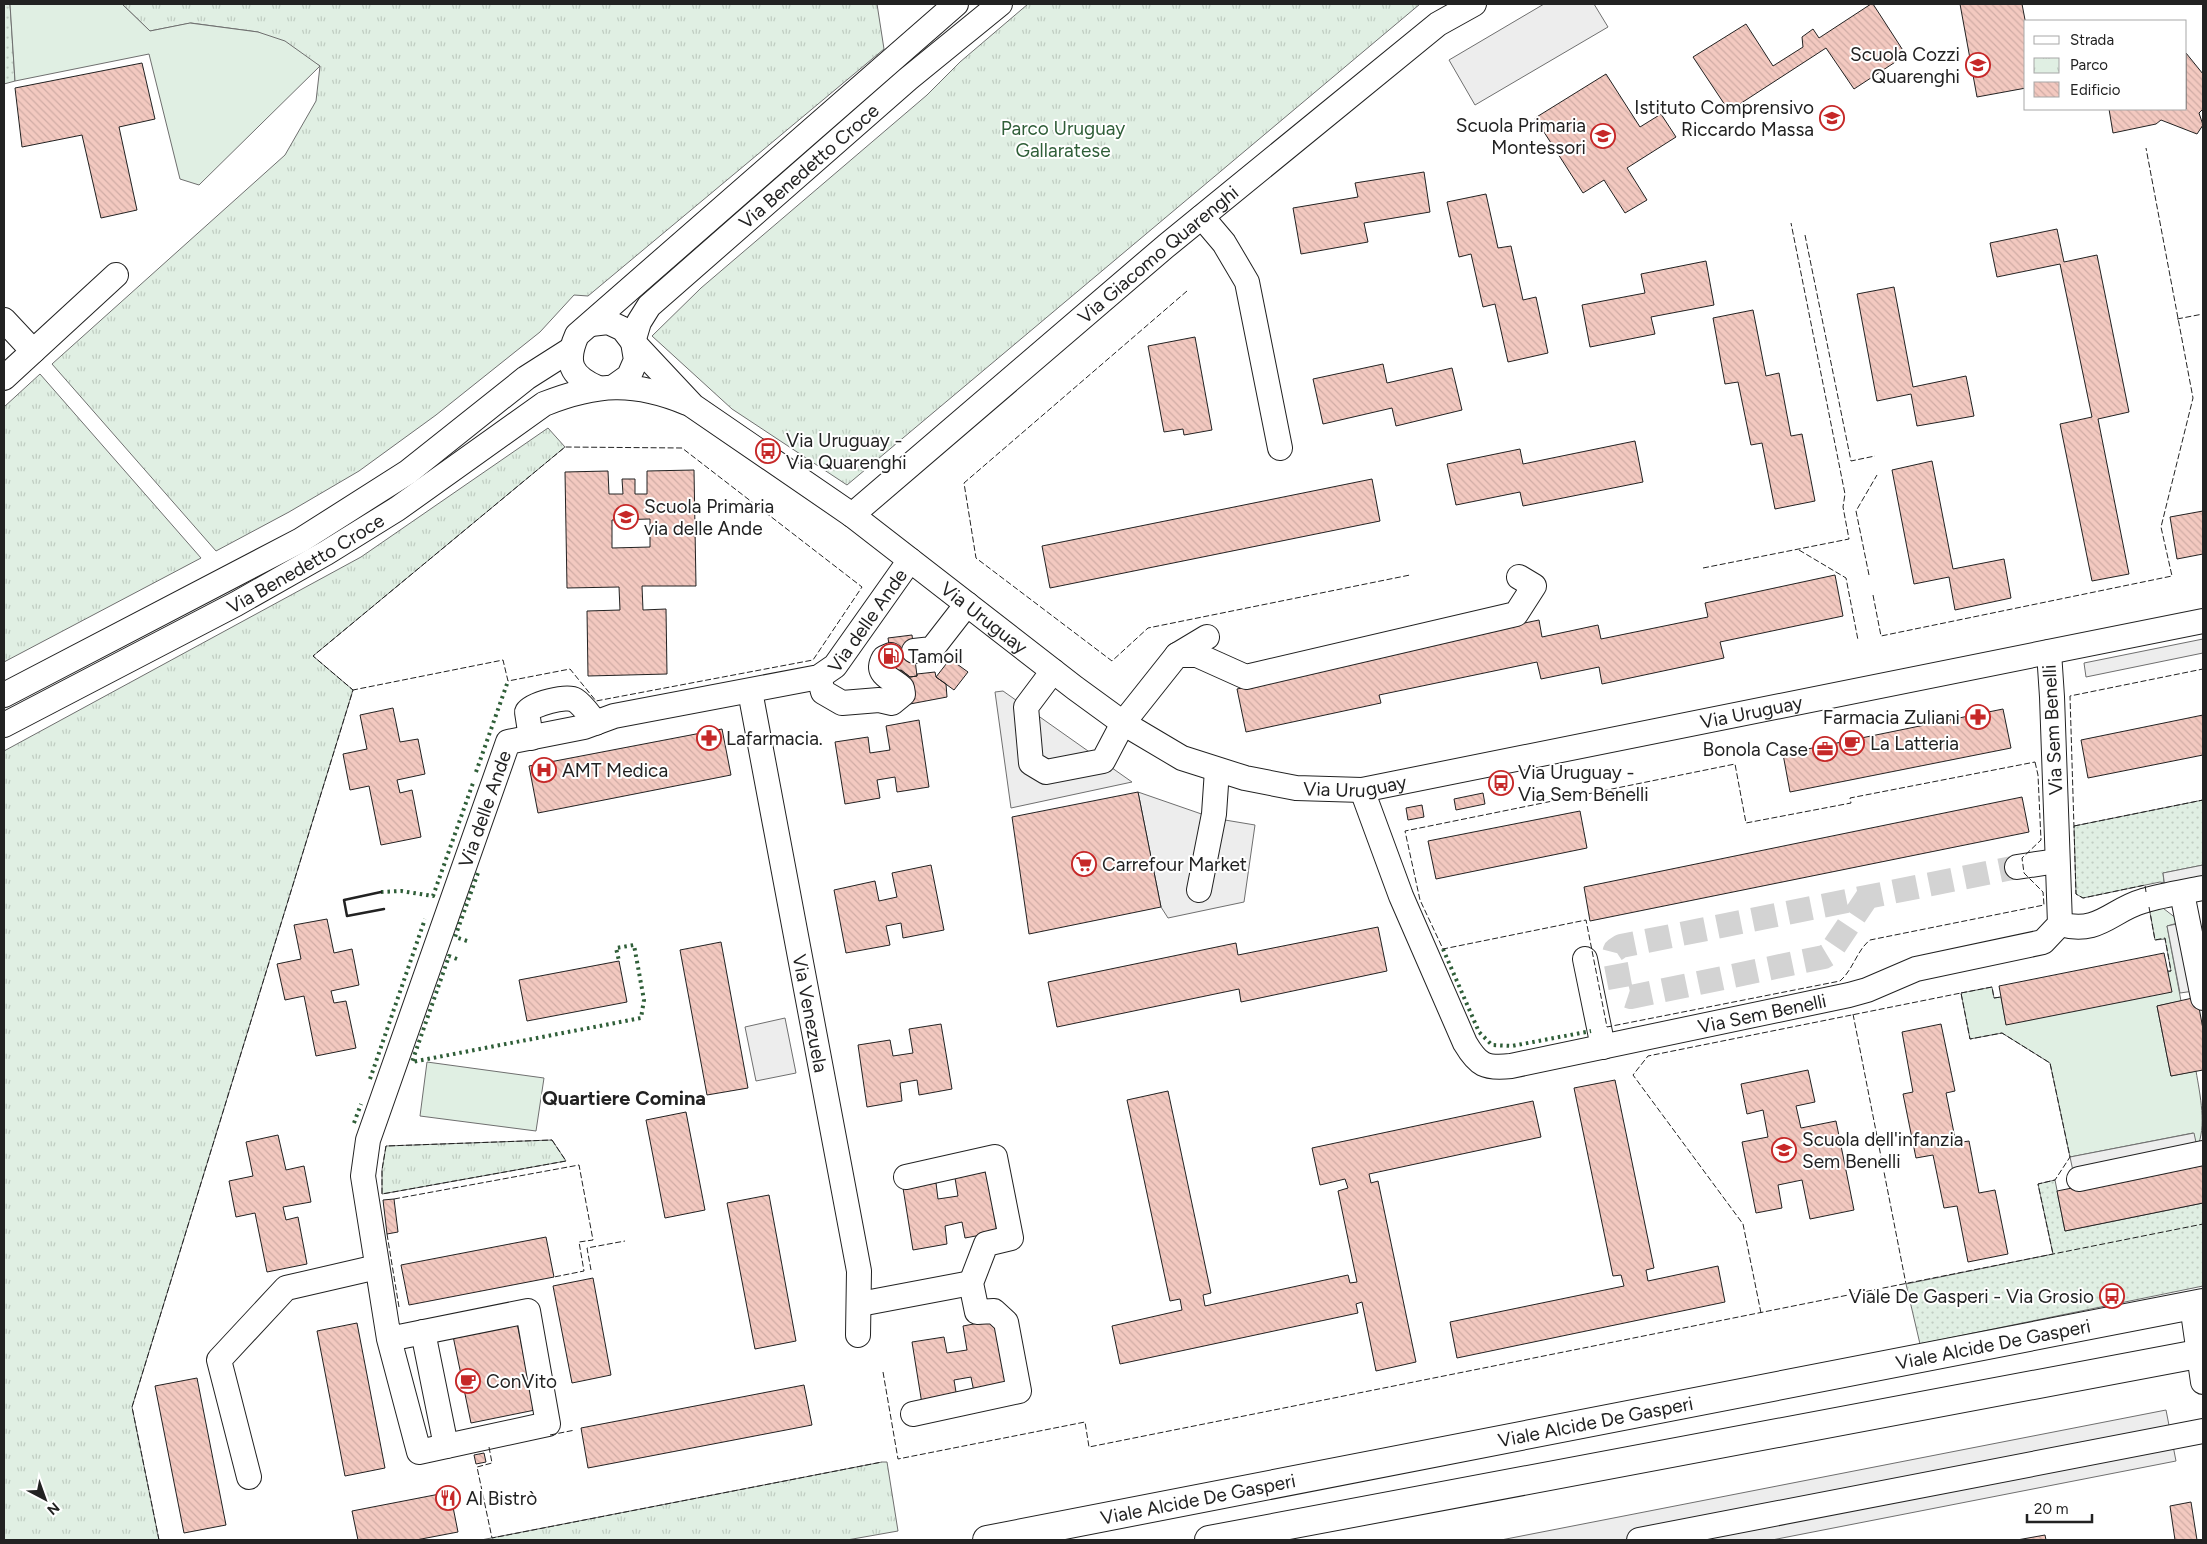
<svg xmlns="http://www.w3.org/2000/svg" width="2207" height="1544" viewBox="0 0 2207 1544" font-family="Figtree,sans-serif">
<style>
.grass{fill:url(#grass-dots);stroke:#6f6f6f}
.park{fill:url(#park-tufts);stroke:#6f6f6f}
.garden{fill:#e0efe3;stroke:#6f6f6f}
.parking{fill:#ededed;stroke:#6f6f6f}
.building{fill:url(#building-back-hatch);stroke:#222;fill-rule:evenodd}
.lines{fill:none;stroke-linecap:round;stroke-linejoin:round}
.minor-tunnel{stroke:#d3d3d3;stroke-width:24;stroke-dasharray:24 12;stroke-linecap:butt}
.minor-casing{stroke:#222;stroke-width:26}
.major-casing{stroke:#222;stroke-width:30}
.minor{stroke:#fff;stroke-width:24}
.major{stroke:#fff;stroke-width:28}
.hedge{stroke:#2f5e38;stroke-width:4;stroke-dasharray:2.5 4;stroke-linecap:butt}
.fence{stroke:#222;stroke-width:1;stroke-dasharray:6 2.5;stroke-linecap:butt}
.wall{stroke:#222;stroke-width:2.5}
.labels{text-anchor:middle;stroke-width:4;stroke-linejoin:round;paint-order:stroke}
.poi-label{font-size:19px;fill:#222;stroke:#fff;text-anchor:start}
.park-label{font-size:19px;fill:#2f5e38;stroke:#fff}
.street-label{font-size:19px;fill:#222;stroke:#fff}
.neighbourhood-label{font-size:20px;font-weight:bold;fill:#222;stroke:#fff}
</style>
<defs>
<pattern id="grass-dots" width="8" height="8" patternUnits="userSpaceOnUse" patternTransform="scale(1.25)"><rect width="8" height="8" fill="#e0efe3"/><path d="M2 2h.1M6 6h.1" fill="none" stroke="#c0cdc2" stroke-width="1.8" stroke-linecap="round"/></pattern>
<pattern id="park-tufts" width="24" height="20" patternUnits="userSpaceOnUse" patternTransform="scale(1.25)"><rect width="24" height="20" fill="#e0efe3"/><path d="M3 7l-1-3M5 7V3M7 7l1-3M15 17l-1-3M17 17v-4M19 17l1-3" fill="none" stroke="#c0cdc2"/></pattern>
<pattern id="building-back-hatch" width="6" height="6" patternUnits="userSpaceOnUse" patternTransform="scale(1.25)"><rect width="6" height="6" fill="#f3c9c0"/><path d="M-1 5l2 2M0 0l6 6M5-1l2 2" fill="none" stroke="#d0aca5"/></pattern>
</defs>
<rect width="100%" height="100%" fill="#fff"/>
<path class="grass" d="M4,4H10L15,81L4,84Z
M2203,800V865L2163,873L2164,883L2160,882L2083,898L2076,894L2074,826Z
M2055,1180L2065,1231L2203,1203V1286L1920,1344L1906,1284L2053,1254L2038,1184Z"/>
<path class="park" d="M122,4H877L884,49L588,296L574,295L540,332L436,415L359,471L289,512L216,551L52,364L285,155L316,101L320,66L258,32L191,23L150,31Z
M1028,4H1420L847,485L732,409L652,336L701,288L927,95L960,62Z
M40,374L201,558L4,662V407Z
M548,428L565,447L313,656L353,690L132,1407L159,1540H4V751L361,557Z
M552,1140L566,1161L382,1194V1170L386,1146Z
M882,1462H887L898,1531L847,1540H481Z"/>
<path class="garden" d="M10,4H122L150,31L190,23L258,32L285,41L320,66L199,185L180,179L149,54L15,81Z
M2159,905L2181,922L2167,926L2181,1001L2157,1006L2171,1076L2196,1071C2200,1094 2207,1128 2197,1147L2193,1133L2070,1157L2050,1063L2002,1033L1970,1039L1961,993L1992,987L1994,998L2001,997L2006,1024L2171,971L2165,939L2155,940L2149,907Z
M427,1062L544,1078L536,1131L420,1116Z"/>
<path class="parking" d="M1544,4H1594L1608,27L1475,105L1449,60Z
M2203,639V653L2086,677L2084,663Z
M1003,691L1132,782L1011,808L995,692Z
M1138,792L1213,818L1255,825L1244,902L1168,918L1161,907Z
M2203,865V880L2165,888L2163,873Z
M2181,923L2194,991L2180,993L2167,926Z
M785,1018L796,1073L756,1081L745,1027Z
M2194,1133L2197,1147L2073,1171L2070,1157Z
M2166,1410L2176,1461L1772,1540H1501Z"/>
<path class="building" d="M1871,4H1873L1906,55L1854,89L1826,48L1729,111L1693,57L1746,24L1773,66L1803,47L1802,37L1813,29L1819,38Z
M1960,4H2022L2026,25V88L1977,97Z
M2186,53L2203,74V109L2199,113L2203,125L2197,134L2161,120L2156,124L2113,133L2109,109H2186Z
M142,63L155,119L119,127L137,210L101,218L82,135L22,147L15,88Z
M1606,74L1640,127L1661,114L1676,137L1627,168L1647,200L1625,213L1604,180L1583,193L1535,118Z
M1424,172L1430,212L1364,223L1368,242L1301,254L1293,208L1358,197L1355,183Z
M1486,194L1498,248L1511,246L1523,300L1536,297L1548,353L1508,362L1495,304L1483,307L1471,254L1459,257L1447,202Z
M2057,229L2064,262L2097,255L2129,412L2098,419L2129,574L2092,581L2060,424L2092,417L2060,264L1997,277L1990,243Z
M1706,261L1714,305L1651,317L1655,334L1590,347L1582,305L1645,293L1641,274Z
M1894,287L1913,387L1966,376L1974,416L1917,426L1911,394L1877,401L1857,294Z
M1753,310L1766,376L1779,373L1791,436L1802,434L1815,501L1775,509L1762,443L1751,445L1738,382L1725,384L1713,318Z
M1195,337L1212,430L1184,435L1183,429L1164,432L1148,346Z
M1383,364L1387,383L1452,368L1462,410L1396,426L1392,408L1323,424L1313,379Z
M1635,441L1643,482L1523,506L1520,492L1456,505L1447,464L1520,449L1523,464Z
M1932,461L1953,569L2004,559L2011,598L1955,610L1949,577L1914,584L1892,470Z
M694,470L696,586H642L643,610L666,609L667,674L588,676L587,611L620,610L619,587L567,588L565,472L608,471L609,494H623L622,479H635V494H647V471ZM650,519V547L612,548V520Z
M1372,479L1380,521L1050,588L1042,546Z
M2203,511V554L2177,559L2170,517Z
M1835,575L1843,616L1720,642L1724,658L1602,684L1599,667L1541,679L1537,662L1379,695L1381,703L1246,732L1237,689L1362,662L1361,657L1539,620L1542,637L1598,625L1601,639L1708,617L1705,603Z
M912,635L917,676L910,677L901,670L893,671L888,638Z
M950,659L968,672L954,690L936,677Z
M901,670L910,677L917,676V674L935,672L936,677L946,684L947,697L910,704L907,685L897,677Z
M393,708L400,742L418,739L425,774L397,780L400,793L412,790L421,837L381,845L369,786L350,790L343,754L367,749L360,715Z
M2003,709L2011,748L1790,792L1783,754Z
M2203,715V755L2088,778L2081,740Z
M919,720L929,787L897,792L895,777L877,780L880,798L845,804L835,742L868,737L870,753L890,750L886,726Z
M722,729L731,775L538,813L529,766Z
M1138,792L1161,907L1029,934L1012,817Z
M1483,793L1485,804L1456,810L1454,799Z
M2022,797L2029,832L1590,921L1584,887Z
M1422,805L1424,817L1408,820L1406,808Z
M1580,811L1587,848L1436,879L1428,841Z
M931,865L944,930L903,938L901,923L886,926L890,945L846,953L834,890L875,881L879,901L897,897L892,873Z
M327,919L334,953L352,949L359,985L331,991L334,1003L346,1001L356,1048L316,1056L304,996L285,1000L277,964L301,959L294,925Z
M1378,927L1387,971L1241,1002L1239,989L1057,1027L1048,982L1236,943L1238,955Z
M721,942L748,1088L707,1095L680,950Z
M2164,953L2172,992L2006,1025L1999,986Z
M619,961L627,1002L527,1021L519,980Z
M2197,997L2203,1029V1070L2171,1076L2157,1006Z
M941,1024L952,1089L919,1095L917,1080L900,1083L902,1101L867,1107L858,1045L890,1040L893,1056L913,1053L909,1029Z
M1941,1024L1955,1091L1946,1093L1956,1143L1969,1141L1979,1193L1995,1190L2008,1254L1968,1262L1957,1206L1944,1208L1933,1155L1916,1158L1903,1094L1913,1092L1902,1032Z
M1808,1070L1815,1102L1796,1106L1801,1128L1836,1121L1854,1210L1810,1219L1802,1180L1778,1185L1782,1208L1756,1213L1742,1142L1768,1137L1763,1110L1747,1114L1741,1084Z
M1615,1080L1654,1268L1646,1270L1648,1281L1718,1266L1725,1302L1457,1358L1450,1322L1624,1286L1621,1275L1613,1276L1574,1088Z
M1168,1091L1211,1293L1203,1295L1205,1306L1348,1275L1350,1283L1357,1282L1338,1191L1348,1188L1345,1179L1320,1185L1312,1148L1533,1101L1541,1137L1369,1174L1371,1183L1378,1181L1416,1362L1376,1371L1362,1302L1356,1304L1358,1313L1120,1364L1112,1326L1182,1310L1180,1299L1170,1301L1127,1100Z
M686,1112L705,1210L665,1218L646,1120Z
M278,1135L286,1170L304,1166L311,1202L283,1207L286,1220L298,1217L307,1264L267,1272L255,1213L236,1217L229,1181L253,1176L246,1142Z
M2203,1162V1203L2065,1231L2057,1191Z
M986,1166L997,1232L965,1238L962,1222L945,1226L947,1244L913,1250L903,1188L936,1183L938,1199L958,1196L954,1172Z
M769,1195L796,1341L755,1349L727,1203Z
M394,1199L398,1232L387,1234L383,1200Z
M546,1237L554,1277L409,1305L401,1265Z
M593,1278L611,1375L572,1383L553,1286Z
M995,1320L1006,1386L974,1392L971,1377L954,1380L957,1398L922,1404L912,1342L944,1337L947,1353L967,1350L963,1326Z
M357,1323L385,1468L345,1476L317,1331Z
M517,1323L535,1410L471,1423L453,1336Z
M197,1378L226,1525L184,1533L155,1386Z
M804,1385L812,1425L588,1468L581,1428Z
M484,1453L486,1462L476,1464L474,1455Z
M450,1492L458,1532L416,1540H358L352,1511Z
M2191,1502L2197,1540H2175L2170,1506Z
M2045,1535L2046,1540H2017Z"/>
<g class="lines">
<path class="minor-tunnel" d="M1868,896L1829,954L1824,957L1631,997L1625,995L1621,991L1614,954L1615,950L1621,946L2017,867"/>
<defs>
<g id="minor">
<path d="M1202,217L1224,243L1247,282L1280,448"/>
<path d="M4,320L33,351"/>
<path id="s1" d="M591,324L608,322L623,329L633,342L693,406L852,515L1075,688L1123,723L1182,758L1245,778L1296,788L1362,790L2203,621"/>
<path d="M4,378L116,275"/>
<path id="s2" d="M615,386L629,376L636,360L633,342L639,322L649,306L908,79L1000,4"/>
<path d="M598,388C570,376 565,362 577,335L956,4"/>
<path id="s3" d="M852,515L1166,246L1438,24L1474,4"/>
<path d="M1207,637L1177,655H1197L1246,677L1516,614L1534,586L1519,577"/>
<path d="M914,651L932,649L967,604"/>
<path d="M1053,671L1026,707L1031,763L1046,772L1103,761L1123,723L1177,655"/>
<path d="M819,677L823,692L842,703L879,700L892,703L903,694L902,688C892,678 874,675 884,658L891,655"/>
<path id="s4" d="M750,691L859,1271L858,1335"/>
<path d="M4,695L301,540L408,472L526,378L570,350"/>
<path id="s5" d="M4,725L236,604L326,553L397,509L544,404C597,383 634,381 687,403"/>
<path d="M531,738L527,712C532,704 567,695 575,700C583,705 590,716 596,723"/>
<path id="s6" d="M1362,790L1401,896L1465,1043C1478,1065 1485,1069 1511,1066L1849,995L1867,990L1916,969L2043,942L2060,924L2052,697L2049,652"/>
<path d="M2017,867L2057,861"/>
<path d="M1199,890L1214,814L1217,770"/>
<path d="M2182,893L2203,998"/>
<path d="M2060,924C2099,935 2111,910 2143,901C2162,895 2183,892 2203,888"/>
<path d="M1585,959L1603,1047"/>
<path d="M906,1177L995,1157L1011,1238L986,1244L971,1283L977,1312L994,1311L1006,1322L1019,1391L913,1414"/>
<path d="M2079,1179L2203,1153"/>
<path d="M860,1304L971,1283"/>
<path d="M2192,1305L2203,1382"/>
<path d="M423,1332L446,1446"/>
<path id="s7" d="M389,1339L528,1311L548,1424L419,1452L389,1339L363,1176L368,1140L508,742L584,727L614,716L819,677L835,666L910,560"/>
<path d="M249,1477L219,1360L286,1288L377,1267"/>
<path d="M1639,1540L2203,1431"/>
</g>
<g id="major">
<path id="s8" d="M987,1540L2203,1303"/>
<path d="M1209,1540L2203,1353"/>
</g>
</defs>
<use href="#minor" class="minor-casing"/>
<use href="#major" class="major-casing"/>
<use href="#minor" class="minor"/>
<use href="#major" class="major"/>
<path class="hedge" d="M476,772L508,681
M381,892L401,891L433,896L473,783
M467,941L455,937L479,870
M1443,949L1479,1032L1492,1045L1512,1046L1591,1031
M457,959L449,956L412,1062L641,1018L644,1000L634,945L616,948L619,961
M370,1079L425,919
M354,1123L361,1104"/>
<path class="fence" d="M1805,235L1851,461L1875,456
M1187,291L964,483L976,558L1112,661L1148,628L1410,575
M2177,319L2203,314
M1799,550L1846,578L1858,640
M1703,568L1849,539L1843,507L1845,494L1791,223
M1869,575L1856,511L1877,475
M1873,595L1881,636L2172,576L2161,527L2193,398L2146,148
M2035,762L2038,775L2041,840L2022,858L2024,873L2043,892L2044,905L1870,940C1857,950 1853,970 1840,981L1607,1027L1586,920L1443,949L1420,900L1405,831L1735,764L1746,823L1851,803L1850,798Z
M2074,826L2203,800
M2146,892L2145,885L2083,898L2076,894L2070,696L2203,669
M2149,907L2155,940L2165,938L2171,971H2168
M1961,993L1992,987L1994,998L2001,997
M1853,1014L1906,1284
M552,1140L566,1161L382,1194V1170L386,1146Z
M394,1199L579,1165L593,1240L579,1242L584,1271L554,1277
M387,1234L399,1307
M591,1270L587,1248L625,1241
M1761,1313L1743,1224L1633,1075L1648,1056L1961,993L1970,1039L2002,1033L2050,1063L2070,1157L2055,1180L2038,1184L2053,1254
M883,1372L898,1459L1085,1422L1089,1447L2203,1224
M550,1435L575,1430
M489,1447L492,1463L477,1467L492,1538L882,1462
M159,1540L132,1407L353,690L313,656L565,447L682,448L862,587L813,660L596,701L570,669L508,681L503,660L353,690
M481,1540H483"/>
<path class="wall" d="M381,892L344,900L347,916L384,909"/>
</g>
<defs>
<symbol id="school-ring" viewBox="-11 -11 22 22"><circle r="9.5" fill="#fff" stroke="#c62828" stroke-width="1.5"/><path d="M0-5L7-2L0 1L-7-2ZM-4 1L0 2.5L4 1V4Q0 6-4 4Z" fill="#c62828"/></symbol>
<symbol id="bus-ring" viewBox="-11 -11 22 22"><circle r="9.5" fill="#fff" stroke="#c62828" stroke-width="1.5"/><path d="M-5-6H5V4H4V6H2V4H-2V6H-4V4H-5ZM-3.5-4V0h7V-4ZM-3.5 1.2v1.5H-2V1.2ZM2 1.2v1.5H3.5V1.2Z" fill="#c62828"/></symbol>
<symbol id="fuel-ring" viewBox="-11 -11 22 22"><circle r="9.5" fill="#fff" stroke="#c62828" stroke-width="1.5"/><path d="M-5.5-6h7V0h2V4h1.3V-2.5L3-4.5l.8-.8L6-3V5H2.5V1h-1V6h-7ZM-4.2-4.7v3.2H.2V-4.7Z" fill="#c62828"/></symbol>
<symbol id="pharmacy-ring" viewBox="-11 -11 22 22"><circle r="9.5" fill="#fff" stroke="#c62828" stroke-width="1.5"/><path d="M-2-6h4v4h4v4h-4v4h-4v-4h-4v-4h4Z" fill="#c62828"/></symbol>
<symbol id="cafe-ring" viewBox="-11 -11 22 22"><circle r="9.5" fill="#fff" stroke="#c62828" stroke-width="1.5"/><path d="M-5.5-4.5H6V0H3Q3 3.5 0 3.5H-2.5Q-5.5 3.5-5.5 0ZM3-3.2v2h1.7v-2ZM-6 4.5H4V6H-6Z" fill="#c62828"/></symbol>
<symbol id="office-ring" viewBox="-11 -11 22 22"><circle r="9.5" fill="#fff" stroke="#c62828" stroke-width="1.5"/><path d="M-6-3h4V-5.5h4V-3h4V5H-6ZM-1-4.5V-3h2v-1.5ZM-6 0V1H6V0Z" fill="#c62828"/></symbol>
<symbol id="hospital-ring" viewBox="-11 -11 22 22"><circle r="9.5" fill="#fff" stroke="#c62828" stroke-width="1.5"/><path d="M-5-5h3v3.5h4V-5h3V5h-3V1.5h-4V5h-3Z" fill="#c62828"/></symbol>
<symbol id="supermarket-ring" viewBox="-11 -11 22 22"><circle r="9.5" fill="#fff" stroke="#c62828" stroke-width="1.5"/><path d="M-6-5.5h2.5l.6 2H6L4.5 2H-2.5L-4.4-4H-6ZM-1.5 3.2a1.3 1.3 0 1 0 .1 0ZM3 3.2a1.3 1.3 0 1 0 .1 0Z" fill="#c62828"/></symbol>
<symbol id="restaurant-ring" viewBox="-11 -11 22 22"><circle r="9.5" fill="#fff" stroke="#c62828" stroke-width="1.5"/><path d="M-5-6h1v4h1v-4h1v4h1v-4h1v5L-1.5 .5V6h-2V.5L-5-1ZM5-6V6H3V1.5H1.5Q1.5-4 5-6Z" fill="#c62828"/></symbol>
</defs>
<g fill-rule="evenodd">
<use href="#school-ring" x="1964" y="51" width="28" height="28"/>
<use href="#school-ring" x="1818" y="104" width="28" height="28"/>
<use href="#school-ring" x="1589" y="122" width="28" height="28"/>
<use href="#bus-ring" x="754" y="437" width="28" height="28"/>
<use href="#school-ring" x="612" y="503" width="28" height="28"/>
<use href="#fuel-ring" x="877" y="642" width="28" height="28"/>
<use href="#pharmacy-ring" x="1964" y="703" width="28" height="28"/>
<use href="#pharmacy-ring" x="695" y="724" width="28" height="28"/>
<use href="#cafe-ring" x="1838" y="729" width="28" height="28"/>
<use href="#office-ring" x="1811" y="735" width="28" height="28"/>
<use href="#hospital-ring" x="530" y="756" width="28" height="28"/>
<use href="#bus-ring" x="1487" y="769" width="28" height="28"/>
<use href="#supermarket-ring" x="1070" y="850" width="28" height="28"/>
<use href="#school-ring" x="1770" y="1136" width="28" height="28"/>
<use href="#bus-ring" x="2098" y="1282" width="28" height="28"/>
<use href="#cafe-ring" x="454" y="1367" width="28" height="28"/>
<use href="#restaurant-ring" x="434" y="1484" width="28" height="28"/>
</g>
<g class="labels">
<g class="poi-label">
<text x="1960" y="61" text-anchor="end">Scuola Cozzi<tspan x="1960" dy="22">Quarenghi</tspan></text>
<text x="1814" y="114" text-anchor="end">Istituto Comprensivo<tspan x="1814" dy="22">Riccardo Massa</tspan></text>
<text x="1586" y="132" text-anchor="end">Scuola Primaria<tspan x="1586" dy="22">Montessori</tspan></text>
<text x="786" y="447">Via Uruguay -<tspan x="786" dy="22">Via Quarenghi</tspan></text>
<text x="644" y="513">Scuola Primaria<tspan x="644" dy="22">via delle Ande</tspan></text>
<text x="908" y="663">Tamoil</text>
<text x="1960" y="724" text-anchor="end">Farmacia Zuliani</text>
<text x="726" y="745">Lafarmacia.</text>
<text x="1870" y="750">La Latteria</text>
<text x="1808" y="756" text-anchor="end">Bonola Case</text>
<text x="562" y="777">AMT Medica</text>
<text x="1518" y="779">Via Uruguay -<tspan x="1518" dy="22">Via Sem Benelli</tspan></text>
<text x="1102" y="871">Carrefour Market</text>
<text x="1802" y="1146">Scuola dell'infanzia<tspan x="1802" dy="22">Sem Benelli</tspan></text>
<text x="2094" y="1303" text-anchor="end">Viale De Gasperi - Via Grosio</text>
<text x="486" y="1388">ConVito</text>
<text x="466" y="1505">Al Bistrò</text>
</g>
<g class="park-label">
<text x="1063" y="135">Parco Uruguay<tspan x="1063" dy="22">Gallaratese</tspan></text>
</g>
<g class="street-label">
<text dy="7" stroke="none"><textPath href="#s2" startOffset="305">Via Benedetto Croce</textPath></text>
<text dy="7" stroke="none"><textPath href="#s3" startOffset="402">Via Giacomo Quarenghi</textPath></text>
<text dy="7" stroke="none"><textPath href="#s5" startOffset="342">Via Benedetto Croce</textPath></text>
<text dy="7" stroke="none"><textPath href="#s1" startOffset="498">Via Uruguay</textPath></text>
<text dy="7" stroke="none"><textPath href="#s7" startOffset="1522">Via delle Ande</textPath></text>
<text dy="7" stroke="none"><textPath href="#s1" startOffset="1322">Via Uruguay</textPath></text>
<text transform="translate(2052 730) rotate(-93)" y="7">Via Sem Benelli</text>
<text dy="7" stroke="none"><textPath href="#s1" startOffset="918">Via Uruguay</textPath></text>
<text dy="7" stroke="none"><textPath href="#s7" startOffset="1058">Via delle Ande</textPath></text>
<text dy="7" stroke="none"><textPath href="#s4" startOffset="328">Via Venezuela</textPath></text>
<text dy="7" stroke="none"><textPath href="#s6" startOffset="586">Via Sem Benelli</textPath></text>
<text dy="7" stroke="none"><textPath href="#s8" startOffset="1025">Viale Alcide De Gasperi</textPath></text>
<text dy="7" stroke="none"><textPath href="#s8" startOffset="620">Viale Alcide De Gasperi</textPath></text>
<text dy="7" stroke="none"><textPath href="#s8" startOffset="215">Viale Alcide De Gasperi</textPath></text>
</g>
<g class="neighbourhood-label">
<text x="624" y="1105">Quartiere Comina</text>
</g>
</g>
<rect width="2207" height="1544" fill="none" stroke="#222222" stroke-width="10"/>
<rect x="2024" y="20" width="162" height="90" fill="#ffffff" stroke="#a7a7a7"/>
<rect x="2034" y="36" width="25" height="8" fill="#ffffff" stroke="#a7a7a7"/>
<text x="2070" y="45" font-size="15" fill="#222222">Strada</text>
<rect x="2034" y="58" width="25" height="15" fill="url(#park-tufts)" stroke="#a7a7a7"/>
<text x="2070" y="70" font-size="15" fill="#222222">Parco</text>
<rect x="2034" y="82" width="25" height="15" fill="url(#building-back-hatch)" stroke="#a7a7a7"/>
<text x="2070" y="95" font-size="15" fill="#222222">Edificio</text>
<g transform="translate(45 1499) rotate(139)" stroke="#ffffff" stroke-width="4" paint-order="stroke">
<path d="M0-4L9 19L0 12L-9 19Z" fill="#222222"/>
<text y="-8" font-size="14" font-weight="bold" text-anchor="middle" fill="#222222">N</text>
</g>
<path d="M2027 1514v8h65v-8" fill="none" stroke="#222222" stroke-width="2.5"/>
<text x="2034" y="1514" font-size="15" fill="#222222" stroke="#ffffff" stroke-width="4" paint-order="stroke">20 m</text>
</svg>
